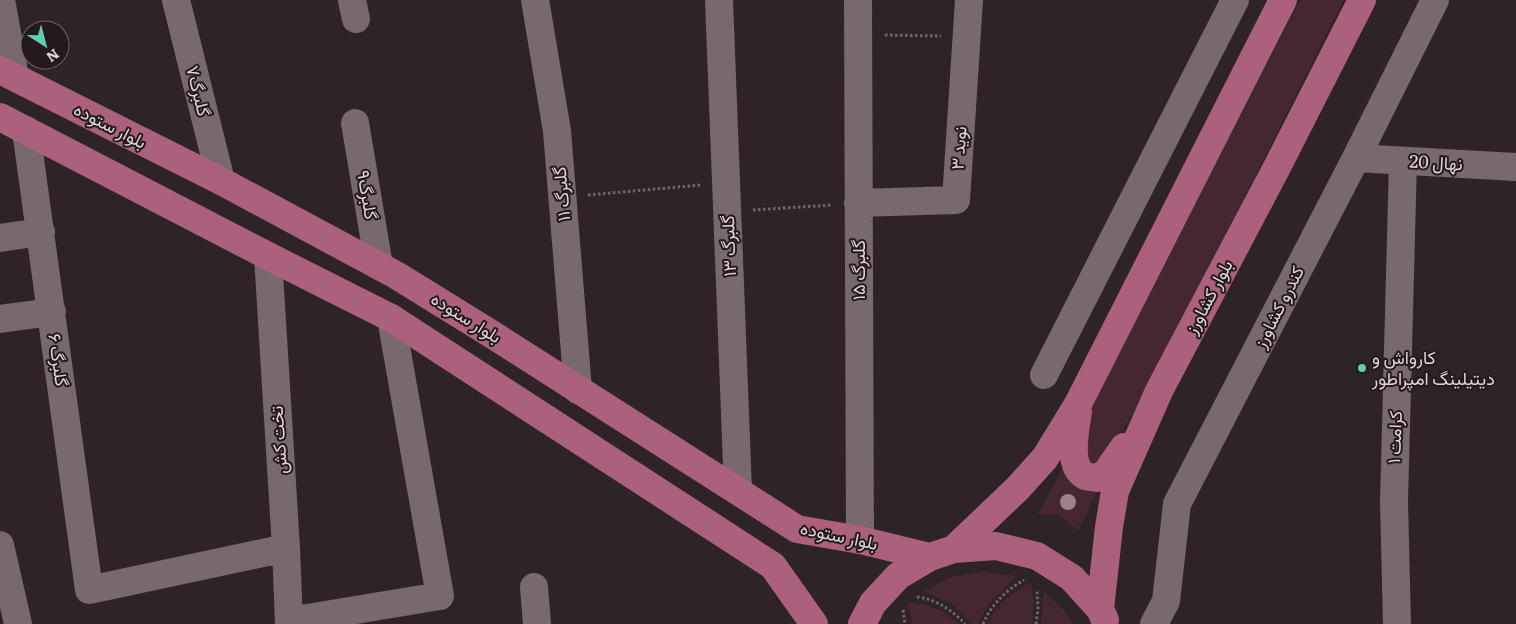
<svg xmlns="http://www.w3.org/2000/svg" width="1516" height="624" viewBox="0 0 1516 624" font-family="Literata,Vazirmatn,serif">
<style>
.green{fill:#452731}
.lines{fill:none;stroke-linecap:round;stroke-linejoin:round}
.path{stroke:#71676a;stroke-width:3;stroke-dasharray:2.5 2.5;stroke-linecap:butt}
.minor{stroke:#77696d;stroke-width:28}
.major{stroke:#ab607d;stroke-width:28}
.tree{fill:#9c838b}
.poi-dot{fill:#5eceb7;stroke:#24191d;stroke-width:2}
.labels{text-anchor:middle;stroke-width:4;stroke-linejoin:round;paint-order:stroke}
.street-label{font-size:18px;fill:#ddd5d8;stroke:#24191d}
.poi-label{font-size:18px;fill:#ddd5d8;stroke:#24191d;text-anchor:start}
</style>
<rect width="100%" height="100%" fill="#2e2326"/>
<path class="green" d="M1300,0H1344L1141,402L1103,459L1097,463H1088L1082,447L1090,410L1111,366Z
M1063,467C1070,486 1078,489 1098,489L1078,531L1060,515L1038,514Z
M983,572L1017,576C1001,591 986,604 978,624H971L954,605L923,591L950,577Z
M1031,582L1034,601L1032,624H987C995,604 1014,592 1031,582Z
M1044,591L1066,612L1073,624H1041Z
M908,602C928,604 945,609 959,624H912Z"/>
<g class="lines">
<path class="path" d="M885,35L941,36
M588,195L701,185
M753,210L832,205
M917,597C936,599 952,610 965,624
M903,610L905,624
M983,624C991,605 1006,590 1024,580
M1036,624L1038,609L1037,589"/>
<path class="minor" d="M1,0L15,77
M176,0L221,181
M352,0L356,19
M535,0L557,131L578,390
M719,0L738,491
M858,0L860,540
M355,123L379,266
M26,130L89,590L286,548
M1356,158L1516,167
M858,203L956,200L969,0
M0,238L41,232
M268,256L286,548L289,624
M0,319L52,312
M1044,375L1235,0
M0,545L18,624
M534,587L537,624
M289,621L440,596L391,318
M1154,624L1166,601L1177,504L1356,158L1435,0
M1397,624L1394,502L1403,161"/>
<path class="major" d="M0,70L221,181L396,275L493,335L797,529L860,540L930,557
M0,117L268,256L391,318L773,566L814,624
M1078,411C1076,428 1066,465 1085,476C1088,477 1093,477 1097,478L1106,473L1124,447
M954,549L1017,489L1045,458L1078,404L1283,0
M1100,609L1109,527L1115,491L1159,391L1276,169L1362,0
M862,624L873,603L898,576L930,557L954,549L996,546L1037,556L1072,578L1100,609L1105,620"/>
</g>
<circle class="tree" cx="1068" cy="502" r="8"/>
<circle class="poi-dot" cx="1362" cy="368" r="5"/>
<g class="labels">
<g class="street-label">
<text transform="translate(198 91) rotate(76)" y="6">گلبرگ۷</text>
<text transform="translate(110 126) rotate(27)" y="6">بلوار ستوده</text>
<text transform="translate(959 148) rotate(-86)" y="6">نوید ۳</text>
<text transform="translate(1436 163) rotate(3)" y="6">نهال 20</text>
<text transform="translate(562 194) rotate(-95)" y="6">گلبرگ ۱۱</text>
<text transform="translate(367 195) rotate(80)" y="6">گلبرگ۹</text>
<text transform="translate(729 246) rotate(-92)" y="6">گلبرگ ۱۳</text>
<text transform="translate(859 270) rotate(-90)" y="6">گلبرگ ۱۵</text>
<text transform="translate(1209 297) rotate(-62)" y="6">بلوار کشاورز</text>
<text transform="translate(1279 307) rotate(-63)" y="6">کندرو کشاورز</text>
<text transform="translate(466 318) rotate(32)" y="6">بلوار ستوده</text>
<text transform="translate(58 360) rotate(82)" y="6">گلبرگ ۶</text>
<text transform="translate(1395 437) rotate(-88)" y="6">کرامت ۱</text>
<text transform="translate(279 440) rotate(-94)" y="6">تخت کش</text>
<text transform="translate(839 536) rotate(12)" y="6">بلوار ستوده</text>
</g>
<g class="poi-label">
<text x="1372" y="364">کارواش و<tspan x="1372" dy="21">دیتیلینگ امپراطور</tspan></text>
</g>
</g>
<g transform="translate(45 45) rotate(144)"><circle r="24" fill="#24191d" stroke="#6e6468"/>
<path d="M0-4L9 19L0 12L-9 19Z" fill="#5eceb7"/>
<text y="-8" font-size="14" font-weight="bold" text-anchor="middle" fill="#ddd5d8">N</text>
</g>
</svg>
